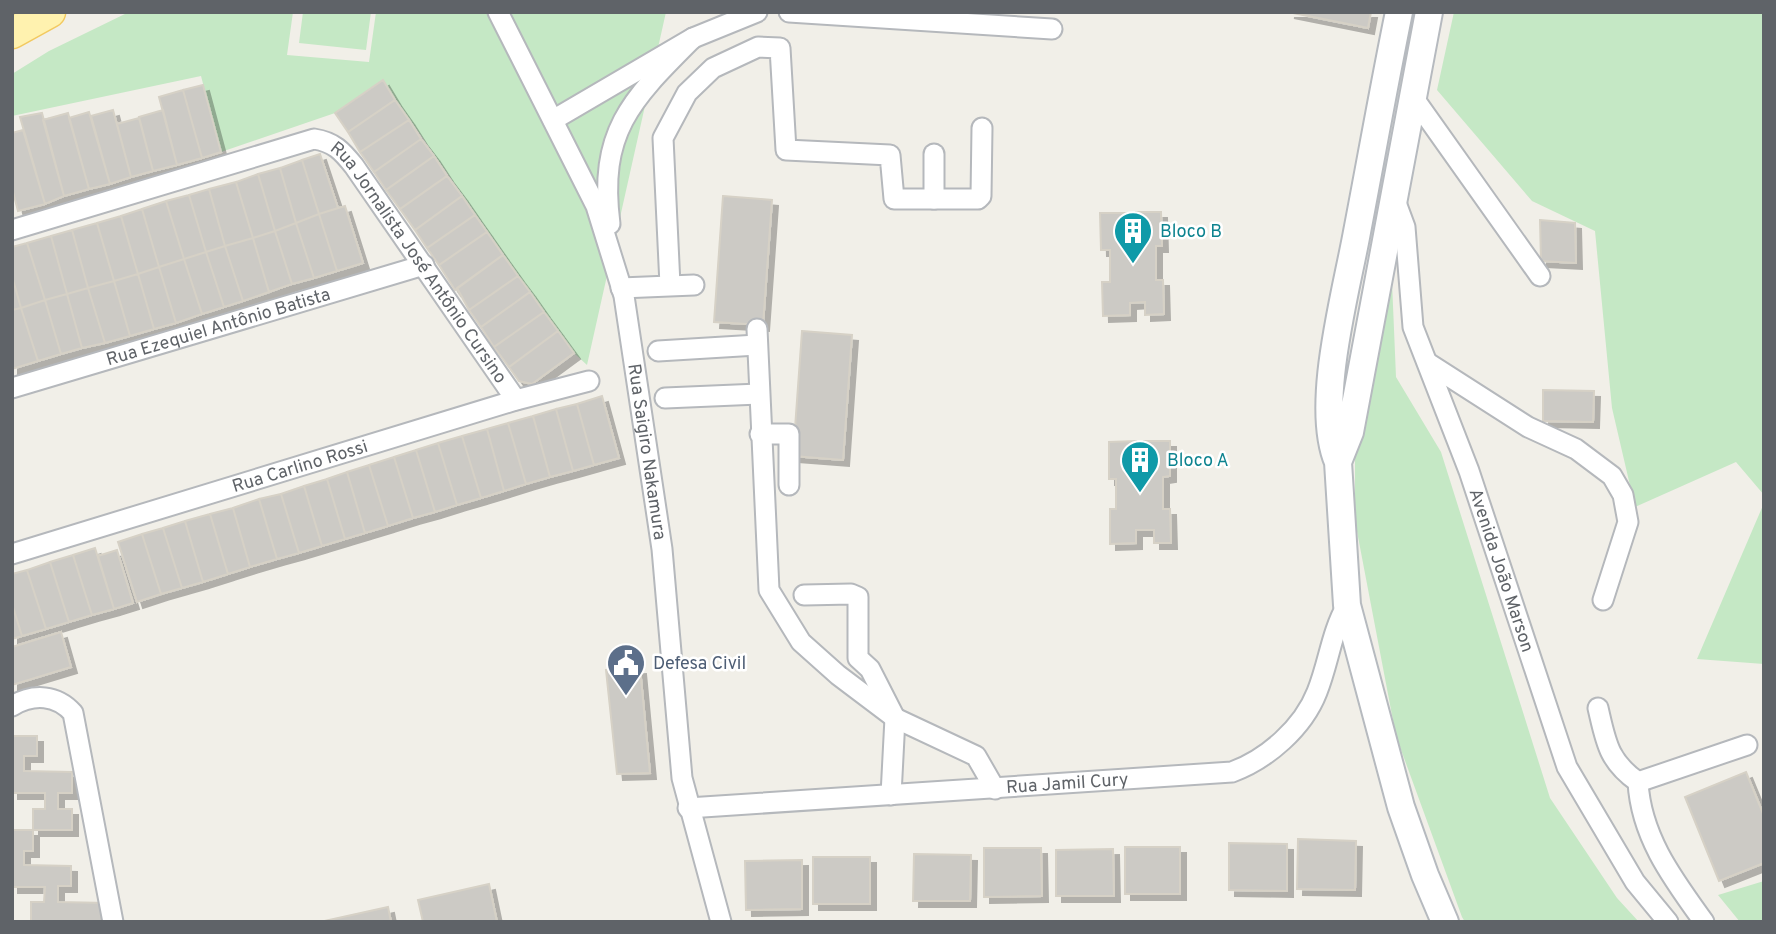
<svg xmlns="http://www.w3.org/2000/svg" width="1776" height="934" viewBox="0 0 1776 934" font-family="Overpass,sans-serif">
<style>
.green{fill:#c5e8c5}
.building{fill:#cccac5;stroke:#d6d1c6;stroke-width:2;filter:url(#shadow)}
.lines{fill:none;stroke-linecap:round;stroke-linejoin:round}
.street-casing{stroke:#b5b8bc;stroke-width:23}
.secondary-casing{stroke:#b6babf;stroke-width:30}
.primary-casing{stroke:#f2c960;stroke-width:33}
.street{stroke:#fff;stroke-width:19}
.secondary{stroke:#fff;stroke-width:26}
.primary{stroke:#fff2af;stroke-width:30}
.labels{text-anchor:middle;stroke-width:5;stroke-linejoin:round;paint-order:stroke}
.culture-label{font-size:18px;fill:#0d838f;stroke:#fff;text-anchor:start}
.street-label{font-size:18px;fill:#5f6368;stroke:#fff}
.service-label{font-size:18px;fill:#4e5e75;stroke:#fff;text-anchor:start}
</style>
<defs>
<filter id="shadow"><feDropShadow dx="6" dy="6" stdDeviation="0" flood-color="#0004"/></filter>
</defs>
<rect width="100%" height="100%" fill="#f1efe8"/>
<path class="green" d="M129,12H293L287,55L369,62L376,12H666L587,365L574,353L544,312L383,81L335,113L221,152L201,76L12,116V74L49,51Z
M303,12H371L366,50L299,43Z
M1454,12H1764V495L1736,462L1635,507L1612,408L1595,231L1532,201L1437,90Z
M1391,258L1396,377L1441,452L1550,798L1617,898L1639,922H1465L1462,917L1396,736L1355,521V423Z
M1764,503V664L1697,659Z
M1764,881V922H1740L1718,895Z"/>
<path class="building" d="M1288,12H1371L1368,28Z
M383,80L395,100L348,132L335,113Z
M203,85L221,152L202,158L183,90Z
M183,90L202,158L177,165L159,97Z
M395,100L409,120L360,152L348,132Z
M113,110L131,177L110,184L91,116Z
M163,110L177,165L153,171L139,117Z
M89,112L110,184L89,189L69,118Z
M42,113L64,196L45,204L20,117Z
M68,113L89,189L64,196L43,120Z
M139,118L153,171L131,177L117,124Z
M409,120L421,139L374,172L360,152Z
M23,130L45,204L18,211L12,188V133Z
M421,139L434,156L386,190L374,172Z
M320,154L338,208L319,214L302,160Z
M434,156L447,176L400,209L386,190Z
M302,160L319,214L296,223L280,168Z
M280,168L296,223L275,231L258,174Z
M258,174L275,231L253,238L236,182Z
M447,176L462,196L415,230L400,209Z
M236,182L253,238L225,246L209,189Z
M209,189L225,246L206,252L189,195Z
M189,195L206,252L184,259L166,201Z
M462,196L475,215L427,248L415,230Z
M723,196L772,200L763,325L714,322Z
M166,201L184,259L159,267L142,209Z
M345,206L363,263L337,271L319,214Z
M142,209L159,267L138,274L121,216Z
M1136,212H1161L1162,246H1156V280H1163L1164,314L1145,315V302L1130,303V315L1103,316L1102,282H1110V250H1101L1100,213H1126L1127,226H1136Z
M319,214L337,271L314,278L296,223Z
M475,215L487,232L439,265L427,248Z
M121,216L138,274L114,281L97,223Z
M1540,220L1575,223L1576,263L1541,261Z
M97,223L114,281L88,288L72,230Z
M296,223L314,278L292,284L275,231Z
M72,230L88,288L67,294L51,236Z
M275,231L292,284L269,292L253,238Z
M487,232L503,255L455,290L439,265Z
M51,236L67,294L45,300L27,243Z
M253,238L269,292L243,301L225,246Z
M27,243L45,300L21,308L12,276V247Z
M225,246L243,301L224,307L206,252Z
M206,252L224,307L202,314L184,259Z
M503,255L518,276L469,310L457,288Z
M184,259L202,314L176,323L159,267Z
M159,267L176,323L154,329L138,274Z
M138,274L154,329L130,336L114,281Z
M12,276L21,308L12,310Z
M518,276L530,292L481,327L469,310Z
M114,281L130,336L105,343L88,288Z
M88,288L105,343L82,348L67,294Z
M530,292L544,312L494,347L481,327Z
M67,294L82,348L61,354L45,300Z
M45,300L61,354L38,361L21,308Z
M21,308L38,361L12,369V310Z
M544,312L558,331L509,367L494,347Z
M558,331L574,353L532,384L519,381L509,367Z
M802,331L852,335L843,460L793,456Z
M1543,390L1594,391L1593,422L1543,421Z
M602,396L619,458L594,465L577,404Z
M577,404L594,465L573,471L556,409Z
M556,409L573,471L550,477L533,416Z
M533,416L550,477L526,484L508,423Z
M508,423L526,484L504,491L487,429Z
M487,429L504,491L481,498L462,436Z
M462,436L481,498L457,505L438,443Z
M1136,441V455H1144V441H1170V476L1163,477V509H1170L1171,543H1154V530H1136V543L1110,544V509H1116V479H1109V442Z
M438,443L457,505L435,512L416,450Z
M416,450L435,512L413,518L394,457Z
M394,457L413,518L388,526L369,465Z
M369,465L388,526L365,533L347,472Z
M347,472L365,533L345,539L327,479Z
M327,479L345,539L322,546L304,486Z
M304,486L322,546L299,553L281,494Z
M281,494L299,553L277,559L259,499Z
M259,499L277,559L250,567L233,508Z
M233,508L250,567L228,574L210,514Z
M210,514L228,574L203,582L185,521Z
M185,521L203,582L182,588L163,528Z
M163,528L182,588L161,594L142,534Z
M142,534L161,594L137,602L118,542Z
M95,548L114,609L92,615L73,555Z
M117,550L133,603L114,609L98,556Z
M73,555L92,615L69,622L50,562Z
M50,562L69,622L46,629L27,570Z
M27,570L46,629L22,636L12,604V574Z
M12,604L22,636L12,639Z
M61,632L71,667L12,685V647Z
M640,668L650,773L617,774L606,670Z
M12,736H37V756H24V771L72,772V793H58V809H72V830H33V809H45V793H12Z
M1746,772L1764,816V863L1719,881L1685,797Z
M12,830H33V851H24V865L71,866V886H58V902L107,903L106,922H31V902H44L45,887H12Z
M1298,839L1356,841L1355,890L1297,889Z
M1229,843L1287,844V891L1229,890Z
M1125,847H1180V894H1125Z
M984,848H1041L1042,896L984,897Z
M1113,849L1114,896H1056V850Z
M914,854L971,855L970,901H913Z
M813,857H870V904H813Z
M802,860V909L746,910L745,861Z
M489,884L497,922H423L418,900Z
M388,907L391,922H320Z"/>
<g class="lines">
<defs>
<g id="street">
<path id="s1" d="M498,12L596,206L624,296L662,549L682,778L721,922"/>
<path d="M789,12L1052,29"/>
<path d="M1413,97L1540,276"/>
<path d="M553,120L693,38L757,12"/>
<path d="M934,154V199"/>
<path id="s2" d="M1395,200L1405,227L1413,327L1469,471L1567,767L1635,882L1668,922"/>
<path d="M610,224C598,131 632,99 693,38"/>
<path id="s3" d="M12,230L314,139C334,142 342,151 354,166L516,400"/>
<path d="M670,285L663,138L687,93L713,68L758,47L780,48L786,150L890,155L894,199H978L981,196L982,128"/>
<path d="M621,288L694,285"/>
<path d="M757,329L769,590L801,642L838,675L895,718L976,756L995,789"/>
<path d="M658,351L757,345"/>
<path d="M1428,363L1528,427L1576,449L1612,476L1623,495L1628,522L1603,600"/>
<path id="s4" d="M12,388L424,265"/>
<path d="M665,398L759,394"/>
<path d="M760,434H789V485"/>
<path id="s5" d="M12,554L516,400L589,381"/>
<path d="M804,595L851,594L858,597V658L870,669L895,718L891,795"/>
<path d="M12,706C34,693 57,695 73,713L113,922"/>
<path d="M1598,708C1606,742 1608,761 1638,782C1641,837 1673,879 1704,922"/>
<path d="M1638,782L1747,745"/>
<path id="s6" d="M688,808L1232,772C1267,759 1303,728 1317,692C1329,662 1331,633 1347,605"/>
</g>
<path id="secondary" d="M1399,12C1384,85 1371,159 1357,232C1346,293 1314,406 1338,462L1347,605L1401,807L1425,875L1445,922
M1338,462L1350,432L1429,12"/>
<path id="primary" d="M12,33L50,12"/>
</defs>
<use href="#street" class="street-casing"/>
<use href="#secondary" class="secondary-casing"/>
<use href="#primary" class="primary-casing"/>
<use href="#street" class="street"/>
<use href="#secondary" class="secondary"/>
<use href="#primary" class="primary"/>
</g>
<defs>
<symbol id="building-pin" viewBox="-11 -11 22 30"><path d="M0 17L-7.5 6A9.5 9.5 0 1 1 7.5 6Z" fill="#0f9aa8" stroke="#fff"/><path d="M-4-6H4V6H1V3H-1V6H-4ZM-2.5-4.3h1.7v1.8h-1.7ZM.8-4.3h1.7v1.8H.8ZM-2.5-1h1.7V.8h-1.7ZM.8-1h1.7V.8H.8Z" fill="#fff"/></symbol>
<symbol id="civic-pin" viewBox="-11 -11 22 30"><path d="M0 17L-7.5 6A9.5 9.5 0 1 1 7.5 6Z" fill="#5c6f8a" stroke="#fff"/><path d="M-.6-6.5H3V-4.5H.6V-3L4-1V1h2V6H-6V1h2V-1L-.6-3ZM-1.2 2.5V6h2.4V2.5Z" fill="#fff"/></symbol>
</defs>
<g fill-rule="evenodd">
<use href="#building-pin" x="1111" y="209" width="44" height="60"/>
<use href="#building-pin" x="1118" y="438" width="44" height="60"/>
<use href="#civic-pin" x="604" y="641" width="44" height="60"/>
</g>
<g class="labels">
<g class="culture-label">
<text x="1160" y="237">Bloco B</text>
<text x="1167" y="466">Bloco A</text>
</g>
<g class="street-label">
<text dy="6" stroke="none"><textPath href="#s3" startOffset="481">Rua Jornalista José Antônio Cursino</textPath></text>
<text dy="6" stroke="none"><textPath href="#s4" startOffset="215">Rua Ezequiel Antônio Batista</textPath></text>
<text dy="6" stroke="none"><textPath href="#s1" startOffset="469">Rua Saigiro Nakamura</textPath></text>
<text dy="6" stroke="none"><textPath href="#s5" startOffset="301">Rua Carlino Rossi</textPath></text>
<text dy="6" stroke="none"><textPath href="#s2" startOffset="388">Avenida João Marson</textPath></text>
<text dy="6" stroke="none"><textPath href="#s6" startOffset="380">Rua Jamil Cury</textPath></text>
</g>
<g class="service-label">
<text x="653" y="669">Defesa Civil</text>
</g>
</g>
<rect width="1776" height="934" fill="none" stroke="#5f6368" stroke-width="28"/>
</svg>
